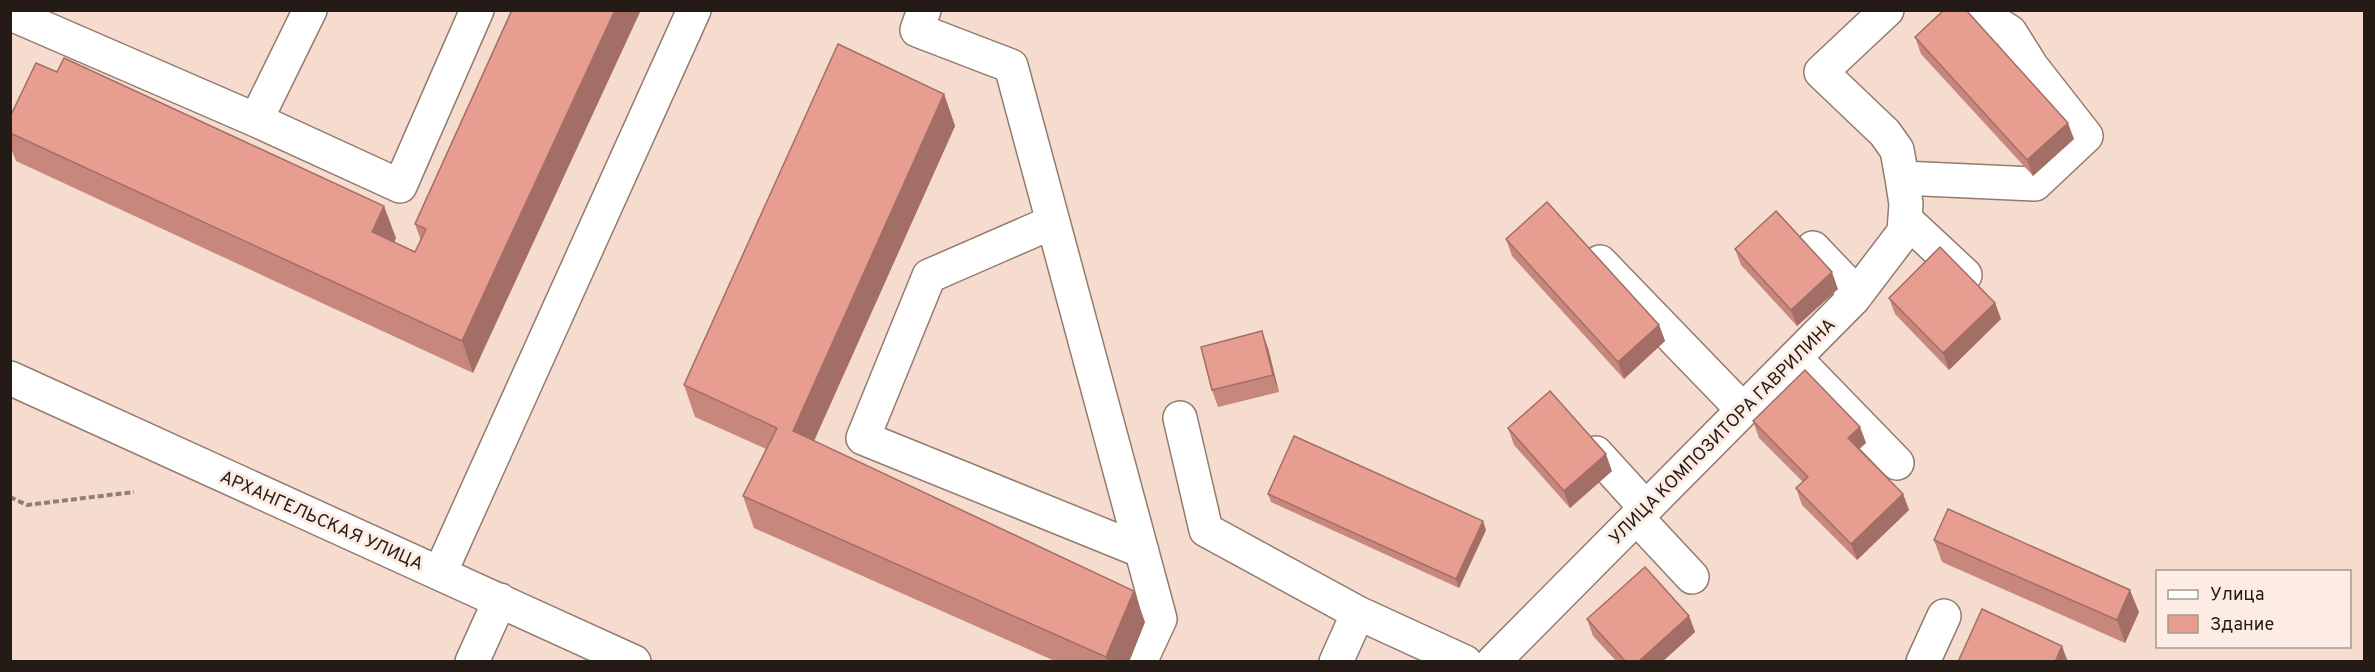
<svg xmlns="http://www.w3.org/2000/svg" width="2375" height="672" viewBox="0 0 2375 672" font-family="Overpass,sans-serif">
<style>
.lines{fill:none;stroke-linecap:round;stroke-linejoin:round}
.minor-casing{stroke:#937b6e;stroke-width:36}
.path{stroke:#917f75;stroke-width:4;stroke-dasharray:6 3;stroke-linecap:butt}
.minor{stroke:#fff;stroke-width:33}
.wall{fill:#c8877d}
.shaded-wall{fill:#a26e66}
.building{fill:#e89d91;stroke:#a26e66;stroke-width:1.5}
.labels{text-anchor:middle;stroke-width:6;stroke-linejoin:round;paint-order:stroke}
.street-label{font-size:18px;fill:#241b16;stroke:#fcece3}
</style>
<rect width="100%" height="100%" fill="#f6dcce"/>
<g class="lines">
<defs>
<path id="minor" d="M924,10L917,30L1011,66L1160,619L1140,662
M1887,10L1821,72L1885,133L1897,150L1902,178L2035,184L2086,136L2032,67L2010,32L1975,10
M16,16L256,120L400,186L477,10
M256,120L310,10
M1905,219L1965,275
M1053,222L929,276L863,438L1142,551
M1813,248L1857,294
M1600,262L1743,410
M1795,358L1897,463
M10,378L634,662
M1180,418L1206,530L1358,613
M1596,453L1646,508
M1636,517L1692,577
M440,573L694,10
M472,662L500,600
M1336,662L1358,613L1465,662
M1493,662L1853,299L1904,232L1906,204L1902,178
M1923,662L1944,616"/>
</defs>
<use href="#minor" class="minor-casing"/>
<path class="path" d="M10,497L27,505L134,492"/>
<use href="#minor" class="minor"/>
</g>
<path class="wall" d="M512,10L473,373L16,161L10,146V117L396,238L394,242L415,252L421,241L415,224Z
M1915,37L2074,139L2033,176L1921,54Z
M944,94L955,126L814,441L1145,622L1129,662H1057L754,528L743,496L766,449L695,417L684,385Z
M1506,239L1659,325L1665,341L1624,379L1512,256Z
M1735,249L1838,289L1797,326L1741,265Z
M1889,298L1995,303L2001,319L1949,370L1895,314Z
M1268,348L1279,392L1218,407L1212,390Z
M1753,421L1860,427L1866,443L1859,449L1903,494L1909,510L1857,560L1802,505L1796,488L1803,482L1759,438Z
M1508,428L1612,471L1570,508L1514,445Z
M1268,494L1486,530L1459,588L1271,502Z
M1934,540L2139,612L2125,643L1942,562Z
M1689,616L1695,632L1662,662H1617L1593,636L1587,619Z"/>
<path class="shaded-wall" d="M615,10H641L473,373L462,341Z
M944,94L955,126L804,463L793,431Z
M2068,123L2074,139L2033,176L2027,160Z
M384,206L396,238L384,264L372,232Z
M1832,272L1838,289L1797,326L1791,310Z
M1995,303L2001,319L1949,370L1943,353Z
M1659,325L1665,341L1624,379L1618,362Z
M1262,331L1268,348L1279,392L1273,375Z
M1860,427L1866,443L1854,454L1848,438Z
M1606,454L1612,471L1570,508L1564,491Z
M1903,494L1909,510L1857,560L1851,544Z
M1483,521L1486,530L1459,588L1456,579Z
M2130,590L2139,612L2125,643L2117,620Z
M1134,591L1145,622L1129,662H1107L1106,657Z
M1689,616L1695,632L1662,662H1638Z
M2062,646L2068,662H2055Z"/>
<path class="building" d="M512,10H615L462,341L10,133V117L36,63L57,72L64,58L384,206L372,232L415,252L426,229L415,224Z
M1944,10H1966L2068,123L2027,160L1915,37Z
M838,44L944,94L793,431L1134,591L1106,657L743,496L777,428L684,385Z
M1547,202L1659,325L1618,362L1506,239Z
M1776,211L1832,272L1791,310L1735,249Z
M1940,247L1995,303L1943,353L1889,298Z
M1262,331L1273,375L1212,390L1201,347Z
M1805,370L1860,427L1848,438L1903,494L1851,544L1796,488L1808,477L1753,421Z
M1550,391L1606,454L1564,491L1508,428Z
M1294,436L1483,521L1456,579L1268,494Z
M1948,509L2130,590L2117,620L1934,540Z
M1645,567L1689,616L1638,662H1626L1587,619Z
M1982,609L2062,646L2055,662H1958Z"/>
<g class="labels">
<g class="street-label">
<text transform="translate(1722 431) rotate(-45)" y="6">УЛИЦА КОМПОЗИТОРА ГАВРИЛИНА</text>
<text transform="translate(322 520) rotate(24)" y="6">АРХАНГЕЛЬСКАЯ УЛИЦА</text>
</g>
</g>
<rect width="2375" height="672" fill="none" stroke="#241b16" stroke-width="24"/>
<rect x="2156" y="570" width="195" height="78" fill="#fcece3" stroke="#a69891" stroke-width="1.5"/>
<rect x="2168" y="590" width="30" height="9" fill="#ffffff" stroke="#a69891" stroke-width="1.5"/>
<text x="2210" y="600" font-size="18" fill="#241b16">Улица</text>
<rect x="2168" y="615" width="30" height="18" fill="#e89d91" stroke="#a69891" stroke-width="1.5"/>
<text x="2210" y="630" font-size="18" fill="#241b16">Здание</text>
</svg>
